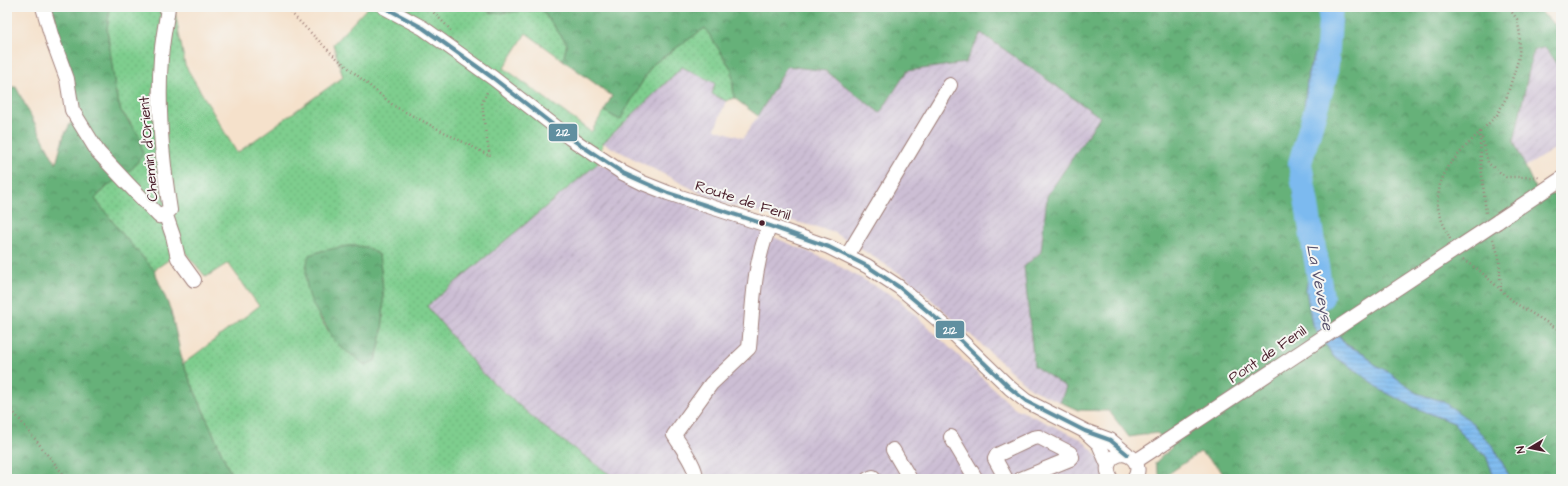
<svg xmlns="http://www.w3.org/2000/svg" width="1568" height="486" viewBox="0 0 1568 486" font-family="'Architects Daughter',sans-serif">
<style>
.industrial{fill:url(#industrial-furrows)}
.grass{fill:url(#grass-dots);stroke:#64765c;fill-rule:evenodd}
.forest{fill:url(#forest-crowns);stroke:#586852}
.water{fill:url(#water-rules);stroke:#626c8d}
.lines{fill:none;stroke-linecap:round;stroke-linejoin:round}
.river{stroke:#7bbaef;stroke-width:24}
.minor-casing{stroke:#a0807b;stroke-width:16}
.path{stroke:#a0807b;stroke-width:2.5;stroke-dasharray:1 3;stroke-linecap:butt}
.minor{stroke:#fff;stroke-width:14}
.minor-bridge-casing{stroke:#a0807b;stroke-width:16;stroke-linecap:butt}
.minor-bridge{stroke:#fff;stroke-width:14}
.bus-1-casing{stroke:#f6f6f2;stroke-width:7}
.bus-1{stroke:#608fa0;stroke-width:4}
.bus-dot{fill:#4a1f2b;stroke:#f6f6f2;stroke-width:1.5}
.labels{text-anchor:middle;stroke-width:4;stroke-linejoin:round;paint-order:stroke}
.street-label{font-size:15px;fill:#4a1f2b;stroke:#f6f6f2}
.water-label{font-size:16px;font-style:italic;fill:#5b5570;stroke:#f6f6f2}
.line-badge{stroke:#f6f6f2;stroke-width:1.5}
.badge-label{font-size:11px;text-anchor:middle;font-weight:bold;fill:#fff}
</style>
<defs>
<pattern id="industrial-furrows" width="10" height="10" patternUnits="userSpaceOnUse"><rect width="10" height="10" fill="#ccbed4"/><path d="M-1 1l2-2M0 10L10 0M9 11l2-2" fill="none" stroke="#b1a3b6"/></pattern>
<pattern id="grass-dots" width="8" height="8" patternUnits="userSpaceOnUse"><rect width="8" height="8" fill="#7ece8e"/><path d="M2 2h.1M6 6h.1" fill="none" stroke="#6eb07b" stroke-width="1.8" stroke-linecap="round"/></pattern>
<pattern id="forest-crowns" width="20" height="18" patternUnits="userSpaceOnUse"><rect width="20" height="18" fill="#66b179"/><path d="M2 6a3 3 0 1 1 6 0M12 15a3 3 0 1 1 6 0" fill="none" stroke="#568f63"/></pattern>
<pattern id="water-rules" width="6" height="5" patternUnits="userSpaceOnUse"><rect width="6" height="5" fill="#7bbaef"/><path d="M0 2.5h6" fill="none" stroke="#6c9fcd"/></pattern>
</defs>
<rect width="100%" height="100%" fill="#f6f6f2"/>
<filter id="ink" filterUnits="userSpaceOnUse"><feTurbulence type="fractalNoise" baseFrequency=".025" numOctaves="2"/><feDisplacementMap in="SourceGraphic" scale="8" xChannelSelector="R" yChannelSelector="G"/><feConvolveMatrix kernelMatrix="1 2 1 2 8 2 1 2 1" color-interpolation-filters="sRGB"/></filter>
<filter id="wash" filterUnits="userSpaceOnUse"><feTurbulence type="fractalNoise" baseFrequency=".012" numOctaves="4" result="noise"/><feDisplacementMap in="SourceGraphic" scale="16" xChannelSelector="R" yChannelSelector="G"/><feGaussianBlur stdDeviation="0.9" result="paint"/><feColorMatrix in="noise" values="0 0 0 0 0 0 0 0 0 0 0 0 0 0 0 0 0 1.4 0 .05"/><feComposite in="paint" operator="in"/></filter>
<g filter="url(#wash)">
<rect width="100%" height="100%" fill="#f5e1cb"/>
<path class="industrial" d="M981,32L1100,117L1048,196L1041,252L1024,267L1066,387L1060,402L1031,389L907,278L832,231L718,202L603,143L682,67L715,83L712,94L726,101L715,129L743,138L758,116L787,66L826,71L880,113L907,71L965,63Z
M1545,47L1559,67L1561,68V145L1525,167L1514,142L1533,51Z
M598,163L828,260L897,298L1013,407L1081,439L1121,479H616L544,427L481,372L427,306Z"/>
<path class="grass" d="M110,7H174L185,65L237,153L343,77L333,44L368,7H480L492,13L542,10L567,44L563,60L526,33L504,68L591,132L604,111L620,120L652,65L705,28L732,70L734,98L726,101L712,94L715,83L682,67L603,143L598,163L427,306L481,372L544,427L616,479H233L183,364L259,306L228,263L206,277L183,250L154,270L124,236L95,199L112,182L131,123L121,111L116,94L107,29ZM347,246C362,246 367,245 379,255C384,290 387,327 375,361L365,365L337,343L318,316Z"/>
<path class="forest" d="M43,7H110L107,29L116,94L121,111L140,137L143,154L133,168L106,187L95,199L124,236L154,270L171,311L183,364L233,479H7V87H16L56,164L64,135L73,119Z
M480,7H1323L1321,39L1308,72L1299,156L1326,114V74L1331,7H1535L1561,30V68H1559L1545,47L1533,51L1514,142L1535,188L1547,195L1561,194V479H1511L1494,448L1442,401L1416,393L1390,373L1374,364L1365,354L1347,345L1325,317L1327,285L1310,267L1306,290L1312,324L1334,357L1359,372L1381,390L1416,408L1454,423L1462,435L1486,456L1495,479H1226L1219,468L1200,452L1161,479L1155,463L1172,447L1157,433L1129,437L1109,411L1078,410L1060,402L1066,387L1034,366L1024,267L1041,252L1047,196L1100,117L981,33L965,63L907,71L880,113L826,71L787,66L758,116L734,98L732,70L705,28L652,65L620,120L604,111L612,96L563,60L567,44L542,10L492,13Z
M347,246C361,246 368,246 379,255C384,291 387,326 375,361L365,365C356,357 344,351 336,342C332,337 329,330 325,324C309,303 301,281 309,255L321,251Z"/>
<path class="water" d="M1323,7H1331L1326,74V114L1315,144L1305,158L1299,156L1308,73L1321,39Z
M1319,265L1327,285L1325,317L1346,345L1365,354L1374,364L1390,373L1416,393L1442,401L1469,420L1494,448L1511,479H1495L1486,456L1462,435L1454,423L1416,408L1381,390L1359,372L1334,357L1312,324L1306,290L1310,267Z"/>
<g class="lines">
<path class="river" d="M1322,297L1300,163L1326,74L1331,7"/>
</g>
</g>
<g filter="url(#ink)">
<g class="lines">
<defs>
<path id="minor" d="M43,7L52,38L67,79L72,110L98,152L128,184L159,216L170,210C162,160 157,110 161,58C162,41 166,24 168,7
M384,7L423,28L493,78L570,138L623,173L643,183L668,193L770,226L829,247L867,266L899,287L950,330L1010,388L1026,401L1085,431L1110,440L1127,454
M165,213L173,236L178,258L194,280
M1497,222L1561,179
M847,256L950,85
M1087,433L1099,444L1108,465
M951,437L976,479
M893,450L910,479
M1136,461L1159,446
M696,479C697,467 680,445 674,435L711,384L749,348C753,307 753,263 770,226
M868,479L873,477L874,479
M1006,479L995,459L997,455L1033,438L1039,437L1070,453L1072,457L1070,459L1021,479
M1111,479C1104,468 1109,456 1122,454C1135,455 1142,468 1134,479"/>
</defs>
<use href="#minor" class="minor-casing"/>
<path class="path" d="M285,7L333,55L394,106L490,156L485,129L482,103L488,90
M428,7L452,31
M1480,132L1481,165L1486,213
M1482,138L1488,163L1506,177H1540
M1450,239L1442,221L1437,204L1440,184L1448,166L1467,145L1497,115L1507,96L1519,57L1520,34L1517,19L1508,7
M1493,239L1499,257L1501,291
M1463,260L1479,270L1515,303L1556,328L1561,334
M7,404L67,479"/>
<use href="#minor" class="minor"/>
<defs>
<path id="minor-bridge" d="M1159,446L1497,222"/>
</defs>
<use href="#minor-bridge" class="minor-bridge-casing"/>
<use href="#minor-bridge" class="minor-bridge"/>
<defs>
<path id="bus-1" d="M384,7L423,28L493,78L570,138L623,173L668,193L770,226L829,247L867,266L899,287L950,330L1010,388L1026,401L1085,431L1110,440L1127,454"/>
</defs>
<use href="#bus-1" class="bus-1-casing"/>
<use href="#bus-1" class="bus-1"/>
</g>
</g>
<circle class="bus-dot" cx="762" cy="223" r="3.5"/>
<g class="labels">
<g class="street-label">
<text transform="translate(148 149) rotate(-95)" y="5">Chemin d'Orient</text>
<text transform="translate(743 200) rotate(18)" y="5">Route de Fenil</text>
<text transform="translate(1267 354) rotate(-34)" y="5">Pont de Fenil</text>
</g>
<g class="water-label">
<text transform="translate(1321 287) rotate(79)" y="6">La Veveyse</text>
</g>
</g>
<g class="line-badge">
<rect x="548" y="123" width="30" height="19" rx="4" fill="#608fa0"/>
<rect x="935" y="320" width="30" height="19" rx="4" fill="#608fa0"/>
</g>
<g class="badge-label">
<text x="563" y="136">212</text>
<text x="950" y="334">212</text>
</g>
<rect width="1568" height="486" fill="none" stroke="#f6f6f2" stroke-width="24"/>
<g transform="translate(1530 448) rotate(260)" stroke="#f6f6f2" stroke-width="3" paint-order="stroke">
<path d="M0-3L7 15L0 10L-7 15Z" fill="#4a1f2b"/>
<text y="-6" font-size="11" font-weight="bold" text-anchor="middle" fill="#4a1f2b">N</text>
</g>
</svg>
